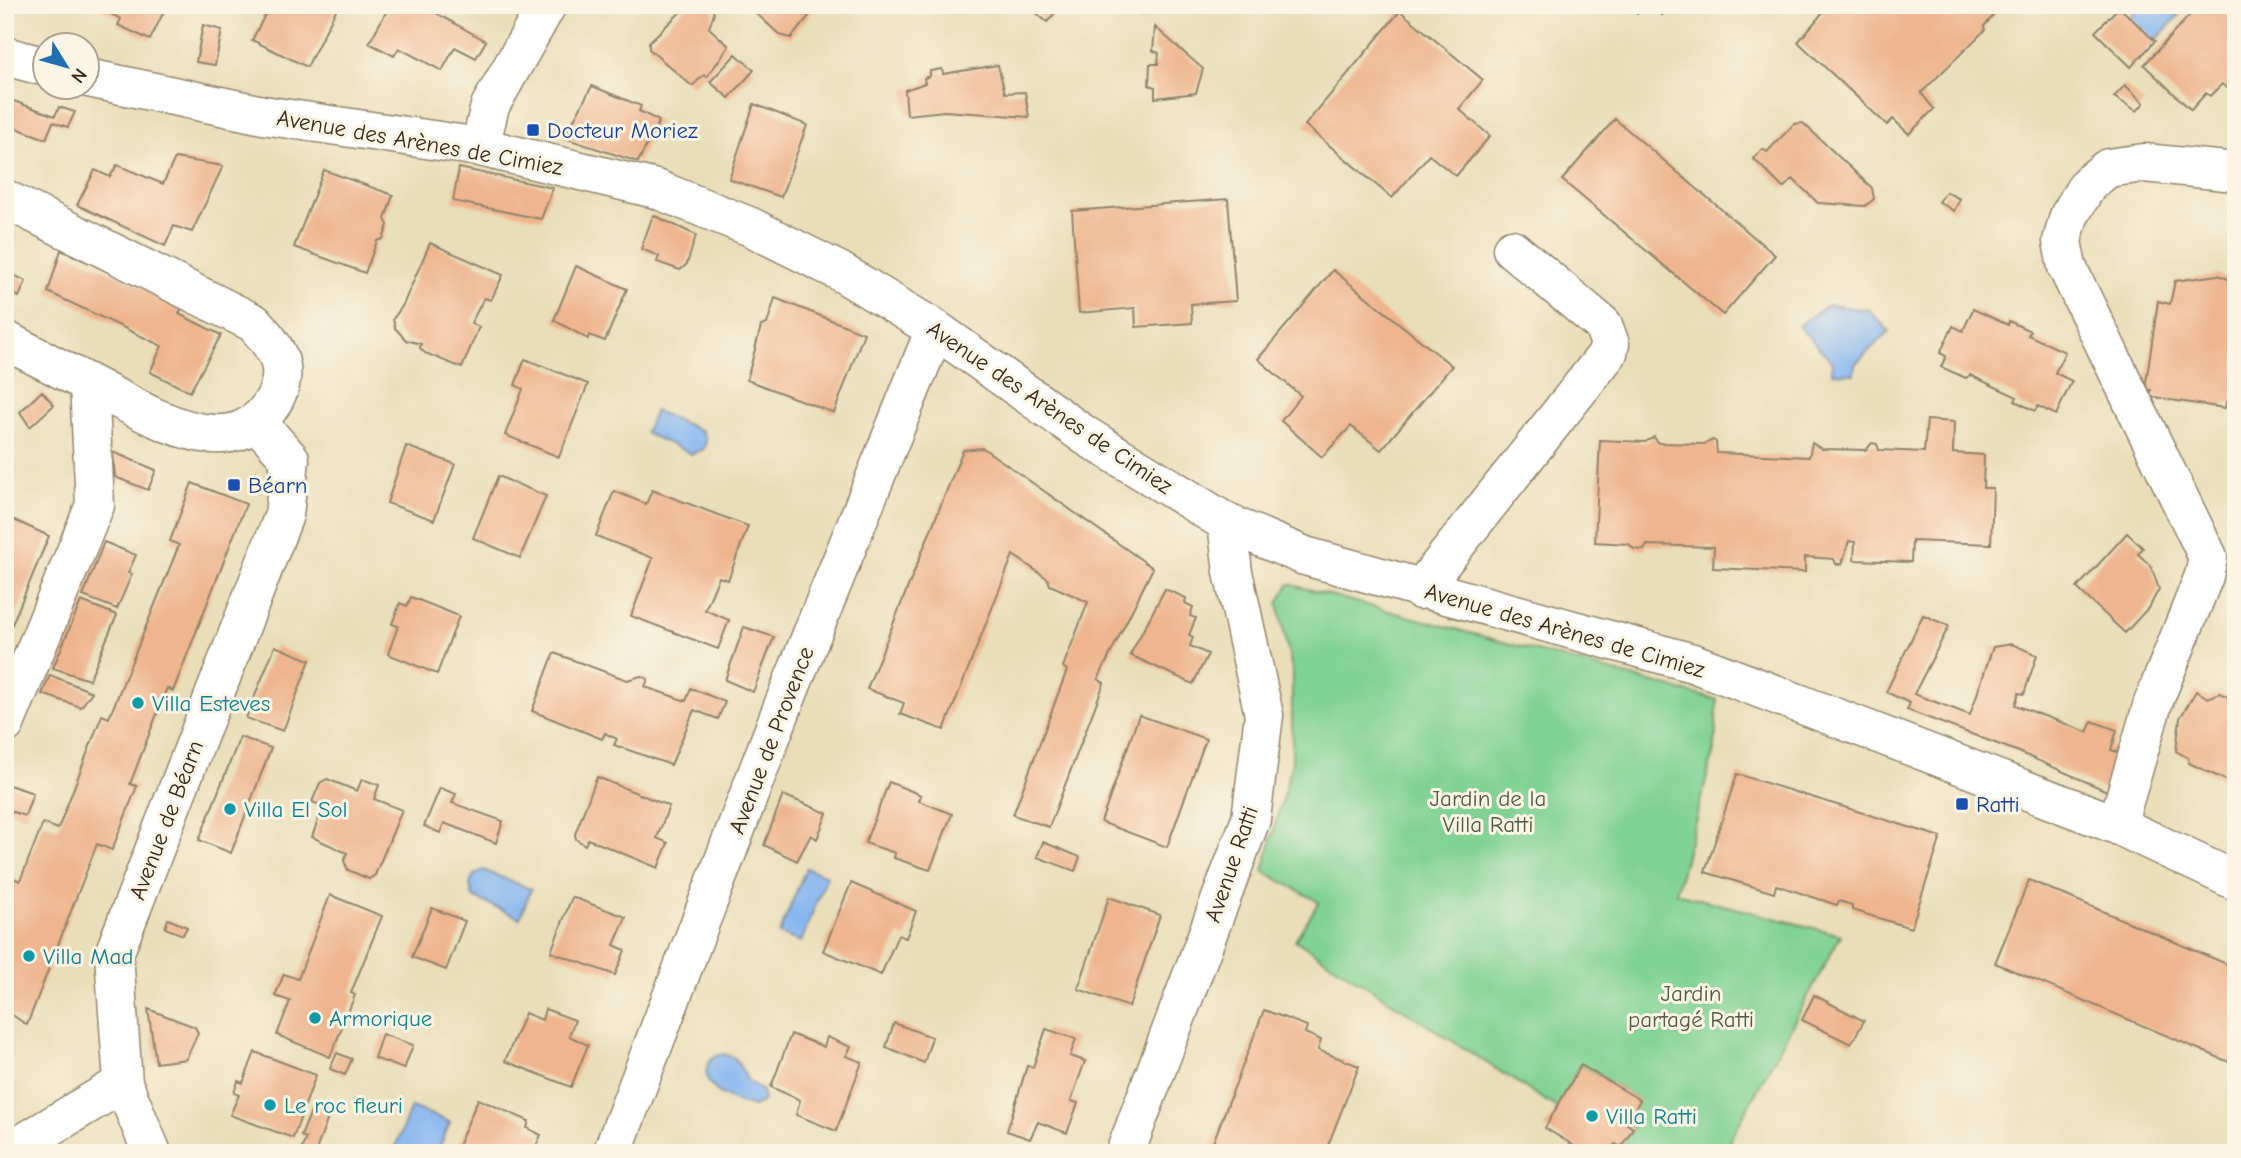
<svg xmlns="http://www.w3.org/2000/svg" width="2241" height="1158" viewBox="0 0 2241 1158" font-family="'Comic Neue',sans-serif">
<style>
.green{fill:#81d294;stroke:#5e7e59;stroke-width:2}
.water{fill:#84b5f0;stroke:#607087;stroke-width:2}
.building{fill:#eeb58e}
.lines{fill:none;stroke-linecap:round;stroke-linejoin:round}
.minor-casing{stroke:#92846c;stroke-width:41}
.minor{stroke:#fff;stroke-width:38}
.transit-dot{fill:#1a4fb4;stroke:#fcf5e5;stroke-width:2.5}
.culture-dot{fill:#0f9aa8;stroke:#fcf5e5;stroke-width:2.5}
.labels{text-anchor:middle;stroke-width:6;stroke-linejoin:round;paint-order:stroke}
.transit-label{font-size:23px;fill:#164399;stroke:#fcf5e5;text-anchor:start}
.street-label{font-size:23px;fill:#3b2a1e;stroke:#fcf5e5}
.culture-label{font-size:23px;fill:#0d838f;stroke:#fcf5e5;text-anchor:start}
.park-label{font-size:23px;fill:#505c41;stroke:#fcf5e5}
</style>
<rect width="100%" height="100%" fill="#fcf5e5"/>
<filter id="ink" filterUnits="userSpaceOnUse"><feTurbulence type="fractalNoise" baseFrequency=".0143" numOctaves="2"/><feDisplacementMap in="SourceGraphic" scale="14" xChannelSelector="R" yChannelSelector="G"/><feConvolveMatrix kernelMatrix="1 2 1 2 8 2 1 2 1" color-interpolation-filters="sRGB"/></filter>
<filter id="wash" filterUnits="userSpaceOnUse"><feTurbulence type="fractalNoise" baseFrequency=".00686" numOctaves="4" result="noise"/><feDisplacementMap in="SourceGraphic" scale="28" xChannelSelector="R" yChannelSelector="G"/><feGaussianBlur stdDeviation="1.57" result="paint"/><feColorMatrix in="noise" values="0 0 0 0 0 0 0 0 0 0 0 0 0 0 0 0 0 1.4 0 .05"/><feComposite in="paint" operator="in"/></filter>
<g filter="url(#wash)">
<rect width="100%" height="100%" fill="#e9deb9"/>
<path class="green" d="M1289,584L1717,700L1715,746L1676,893L1841,935L1723,1153H1630L1621,1147L1633,1128L1627,1124L1639,1100L1581,1065L1557,1108L1295,940L1319,902L1263,871L1292,763V669L1278,603Z"/>
<path class="water" d="M2141,5H2177L2174,9L2179,15L2153,43L2127,20Z
M1828,305L1869,310L1889,331L1855,364L1854,374L1832,373L1833,362L1798,326Z
M655,411L702,431L706,440L704,449L692,454L645,433Z
M806,868L827,876L801,942L779,934Z
M483,870L531,889L520,918L473,897L470,884L474,875Z
M724,1054L735,1058L748,1081L762,1091L764,1100L754,1107C736,1102 701,1091 707,1067C709,1057 715,1056 724,1054Z
M411,1107L450,1122L437,1153H393Z"/>
<g id="blocks">
<path class="building" d="M92,5H167L150,40L118,25L121,19Z
M270,5L338,6L307,67L252,40Z
M390,5H429L427,8L486,41L476,58L455,47L442,71L399,48L394,56L369,43Z
M688,5L711,6L714,13L709,28L729,46L707,77L704,75L692,86L649,49V42Z
M747,5H818L791,38L780,35Z
M1027,5H1062L1047,22Z
M1131,5H1172V6L1142,14Z
M1629,5H1646L1637,13Z
M1651,5H1672L1662,15Z
M1679,5H1695L1687,13Z
M1829,5H2003L1984,26L1985,30L1921,93L1934,109L1909,134L1893,119L1887,125L1798,42Z
M2199,5H2236V86L2231,91L2222,84L2210,96L2206,93L2191,110L2144,65Z
M2119,7L2155,41L2131,67L2095,32Z
M1400,11L1483,80L1459,109L1490,136L1456,176L1429,155L1392,198L1305,125Z
M203,25L222,30L215,65L196,62Z
M1155,27L1203,69L1196,93L1155,98V87L1149,85L1150,64H1158L1159,53L1153,51Z
M736,54L754,70L729,98L710,82Z
M998,65L1005,93L1025,92L1029,117L944,111L907,115L905,90L925,83L924,78L930,76V71L942,69L943,74Z
M2125,85L2144,103L2137,111L2114,97Z
M592,86L641,106L639,111L659,121L638,162L564,138Z
M8,99L55,116L59,107L75,112L68,127L53,122L46,139L5,124Z
M754,104L807,125L781,197L729,179Z
M1615,119L1775,255L1723,315L1562,180Z
M1803,123L1872,188L1874,199L1865,206L1818,203L1793,179L1783,188L1753,158L1763,149L1767,152L1794,124Z
M175,158L223,166L192,232L174,226L165,246L77,205L95,170L110,177L117,165L163,184Z
M459,168L553,188L541,219L453,201Z
M324,170L393,195L385,219L388,225L383,239L377,241L365,273L294,247Z
M1946,192L1960,199L1954,211L1939,202Z
M1228,199L1236,301L1191,304L1192,323L1136,327L1135,308L1079,313L1072,211Z
M653,215L696,235L687,264L680,270L657,262L659,256L641,249Z
M430,243L503,275L491,300L484,298L471,323L479,327L462,368L425,353L420,348L421,344L406,340L395,328L393,319L403,305Z
M61,250L183,305L179,314L221,335L190,392L150,372L162,346L48,292Z
M576,266L627,289L605,341L589,335L588,339L554,320Z
M1333,270L1452,366L1381,450L1351,426L1322,457L1281,421L1301,396L1258,359Z
M5,271L26,281L19,297L5,290Z
M2218,275L2236,282V403L2226,402L2225,408L2150,397L2151,390L2145,389L2158,301L2170,304L2175,281Z
M775,298L864,333L834,413L747,380L761,326L767,324Z
M1973,309L2008,325L2009,321L2030,331L2028,335L2065,352L2055,373L2072,381L2056,415L2038,406L2035,411L2015,401L2017,397L1970,375L1966,378L1941,367L1946,356L1940,353L1953,326L1963,331Z
M525,359L588,384L559,457L505,435L523,389L515,385Z
M42,391L54,405L30,427L20,412Z
M1927,420L1954,422L1953,453L1984,455L1983,488H1993L1991,544L1912,541L1911,562L1854,560L1855,542L1849,541L1842,564H1836L1834,559L1805,557V572L1713,568L1714,547L1647,545L1644,550L1634,549L1629,544L1595,542L1600,440L1645,442L1654,437L1658,443L1705,444L1713,440L1716,442L1717,453L1809,457L1812,443L1822,449L1866,450L1872,443L1877,444L1879,450L1924,452Z
M406,446L455,464L434,520L387,503Z
M983,448L1153,568L1098,679L1104,683L1049,827L1013,815L1067,670L1063,667L1088,602L1050,585L1048,579L1013,555L944,730L900,714L904,703L867,689L963,450Z
M113,452L156,470L148,490L115,477Z
M498,476L546,496L520,558L473,538Z
M192,483L246,504L173,691L167,688L130,784L137,786L112,850L97,844L27,1025L5,1010V892L11,877L20,881L43,823L58,829L102,715L109,718L179,545L170,541Z
M652,490L748,526L728,580L719,577L705,610L729,620L718,649L631,616L653,558L596,536L614,491L646,504Z
M14,520L49,536L5,641V538Z
M2127,533L2143,548L2138,554L2151,566L2159,589L2150,606L2125,633L2077,588Z
M104,542L136,555L128,573L132,574L117,609L83,596Z
M1165,589L1186,598L1185,603L1193,607L1190,616L1196,618L1189,635L1193,637L1190,646L1208,654L1193,684L1130,655Z
M411,597L459,616L437,674L388,654L398,626L392,624L400,603L407,606Z
M81,601L117,615L89,680L53,668Z
M1923,615L1949,626L1914,694L1970,715L1993,647L2012,644L2037,655L2024,694L2019,693L2015,705L2087,732L2092,721L2117,730L2111,750L2129,757L2109,792L2019,752L1907,710L1910,703L1886,692Z
M744,627L774,637L753,692L725,680Z
M275,646L310,660L283,731L246,718Z
M554,653L627,680L641,676L648,679L645,687L686,701L691,688L725,702L718,719L694,710L671,765L614,745L617,739L605,733L602,739L532,711Z
M50,675L92,692L81,707L42,694Z
M2196,691L2208,698L2220,693L2236,701V785L2189,763L2188,758L2176,751L2180,718Z
M1139,715L1206,739L1167,847L1101,822Z
M240,737L271,748L231,853L199,840Z
M1737,774L1941,837L1911,928L1852,910V905L1839,901L1837,905L1776,885L1774,893L1705,872Z
M597,777L669,806L657,838L668,843L658,868L588,839L585,845L576,839L575,834Z
M327,779L357,791L362,779L379,785L374,799L402,810L375,875L369,879L348,870L344,861L347,853L312,837L323,806L312,802L320,783Z
M889,782L921,795L919,801L952,814L930,870L894,858L895,853L865,843Z
M9,785L33,793L25,816L5,809Z
M440,788L456,794L452,803L503,821L496,843L444,823L440,833L424,826Z
M783,795L827,813L817,839L811,835L797,861L764,845Z
M1043,842L1080,857L1075,871L1037,857Z
M2029,880L2236,968V1065L1995,963Z
M851,883L916,911L906,938L898,935L881,975L823,951Z
M330,895L382,916L351,993L355,995L330,1057L277,1035L290,1001L275,996L284,974L298,979Z
M572,897L626,917L614,945L625,950L615,975L551,952Z
M1109,897L1160,915L1129,1007L1078,989Z
M432,908L465,921L446,970L412,957Z
M168,919L187,927L183,935L165,928Z
M1814,995L1864,1021L1851,1044L1802,1020Z
M148,1009L195,1027L198,1033L186,1059L156,1063Z
M545,1009L575,1020L569,1036L588,1045L571,1087L505,1061L525,1013L542,1020Z
M1264,1010L1307,1026L1305,1033L1321,1040L1318,1050L1359,1066L1325,1153H1209Z
M894,1023L932,1037L924,1063L886,1047Z
M1046,1029L1076,1039L1070,1056L1085,1061L1071,1101L1078,1103L1067,1133L1038,1122L1030,1139L1007,1131L1027,1066L1033,1067Z
M382,1034L413,1045L404,1069L374,1058Z
M791,1034L824,1047L827,1037L851,1047L846,1056L862,1062L836,1131L796,1115L800,1100L771,1087Z
M255,1052L316,1075L293,1138L230,1115L239,1095L234,1093L238,1081L243,1083Z
M337,1053L352,1059L345,1075L330,1069Z
M1581,1065L1640,1100L1627,1124L1633,1128L1621,1147L1615,1144L1609,1153H1586L1545,1128Z
M478,1099L529,1121L527,1128L541,1135L533,1153H455Z
M314,1104L331,1110L315,1153H300L306,1138L301,1136Z"/>
</g>
</g>
<g filter="url(#ink)">
<use href="#blocks" fill-opacity="0" stroke="#92846c" stroke-width="2"/>
<g class="lines">
<defs>
<path id="minor" d="M5,56L46,67
M88,78L263,115L480,147L656,189L751,227L839,271L935,329L1086,436L1227,523L1305,556L1693,663L2117,825L2236,881
M480,147L490,106L547,5
M5,199L254,323C275,347 291,366 275,398C237,469 155,418 105,392C72,375 39,358 5,340
M1420,590L1608,353L1610,344L1603,325L1512,249
M5,724L95,505L89,384
M2117,825L2153,703L2204,576L2208,557L2067,267L2062,241L2069,216L2088,184L2108,168L2144,163L2236,172
M7,1153L123,1083
M152,1153L123,1083L114,954L284,515L290,459L257,422
M612,1153L781,711L935,329
M1125,1153L1251,819L1264,715L1233,572L1227,523"/>
</defs>
<use href="#minor" class="minor-casing"/>
<use href="#minor" class="minor"/>
</g>
</g>
<g class="transit-dot">
<rect x="526" y="123" width="14" height="14" rx="3.5"/>
<rect x="227" y="478" width="14" height="14" rx="3.5"/>
<rect x="1955" y="797" width="14" height="14" rx="3.5"/>
</g>
<g class="culture-dot">
<circle cx="138" cy="703" r="7"/>
<circle cx="230" cy="809" r="7"/>
<circle cx="29" cy="956" r="7"/>
<circle cx="315" cy="1018" r="7"/>
<circle cx="270" cy="1105" r="7"/>
<circle cx="1592" cy="1116" r="7"/>
</g>
<g class="labels">
<g class="transit-label">
<text x="547" y="138">Docteur Moriez</text>
<text x="248" y="493">Béarn</text>
<text x="1976" y="812">Ratti</text>
</g>
<g class="street-label">
<text transform="translate(420 142) rotate(10)" y="8">Avenue des Arènes de Cimiez</text>
<text transform="translate(1050 407) rotate(34)" y="8">Avenue des Arènes de Cimiez</text>
<text transform="translate(1565 630) rotate(16)" y="8">Avenue des Arènes de Cimiez</text>
<text transform="translate(771 740) rotate(-69)" y="8">Avenue de Provence</text>
<text transform="translate(166 820) rotate(-69)" y="8">Avenue de Béarn</text>
<text transform="translate(1231 864) rotate(-71)" y="8">Avenue Ratti</text>
</g>
<g class="culture-label">
<text x="152" y="711">Villa Esteves</text>
<text x="244" y="817">Villa El Sol</text>
<text x="43" y="964">Villa Mad</text>
<text x="329" y="1026">Armorique</text>
<text x="284" y="1113">Le roc fleuri</text>
<text x="1606" y="1124">Villa Ratti</text>
</g>
<g class="park-label">
<text x="1488" y="806">Jardin de la<tspan x="1488" dy="26">Villa Ratti</tspan></text>
<text x="1691" y="1001">Jardin<tspan x="1691" dy="26">partagé Ratti</tspan></text>
</g>
</g>
<rect width="2241" height="1158" fill="none" stroke="#fcf5e5" stroke-width="28"/>
<g transform="translate(66 66) rotate(127)"><circle r="33" fill="#fcf5e5" stroke="#afa495" stroke-width="2"/>
<path d="M0-5L12 26L0 18L-12 26Z" fill="#1f6fb2"/>
<text y="-10" font-size="19" font-weight="bold" text-anchor="middle" fill="#3b2a1e">N</text>
</g>
</svg>
